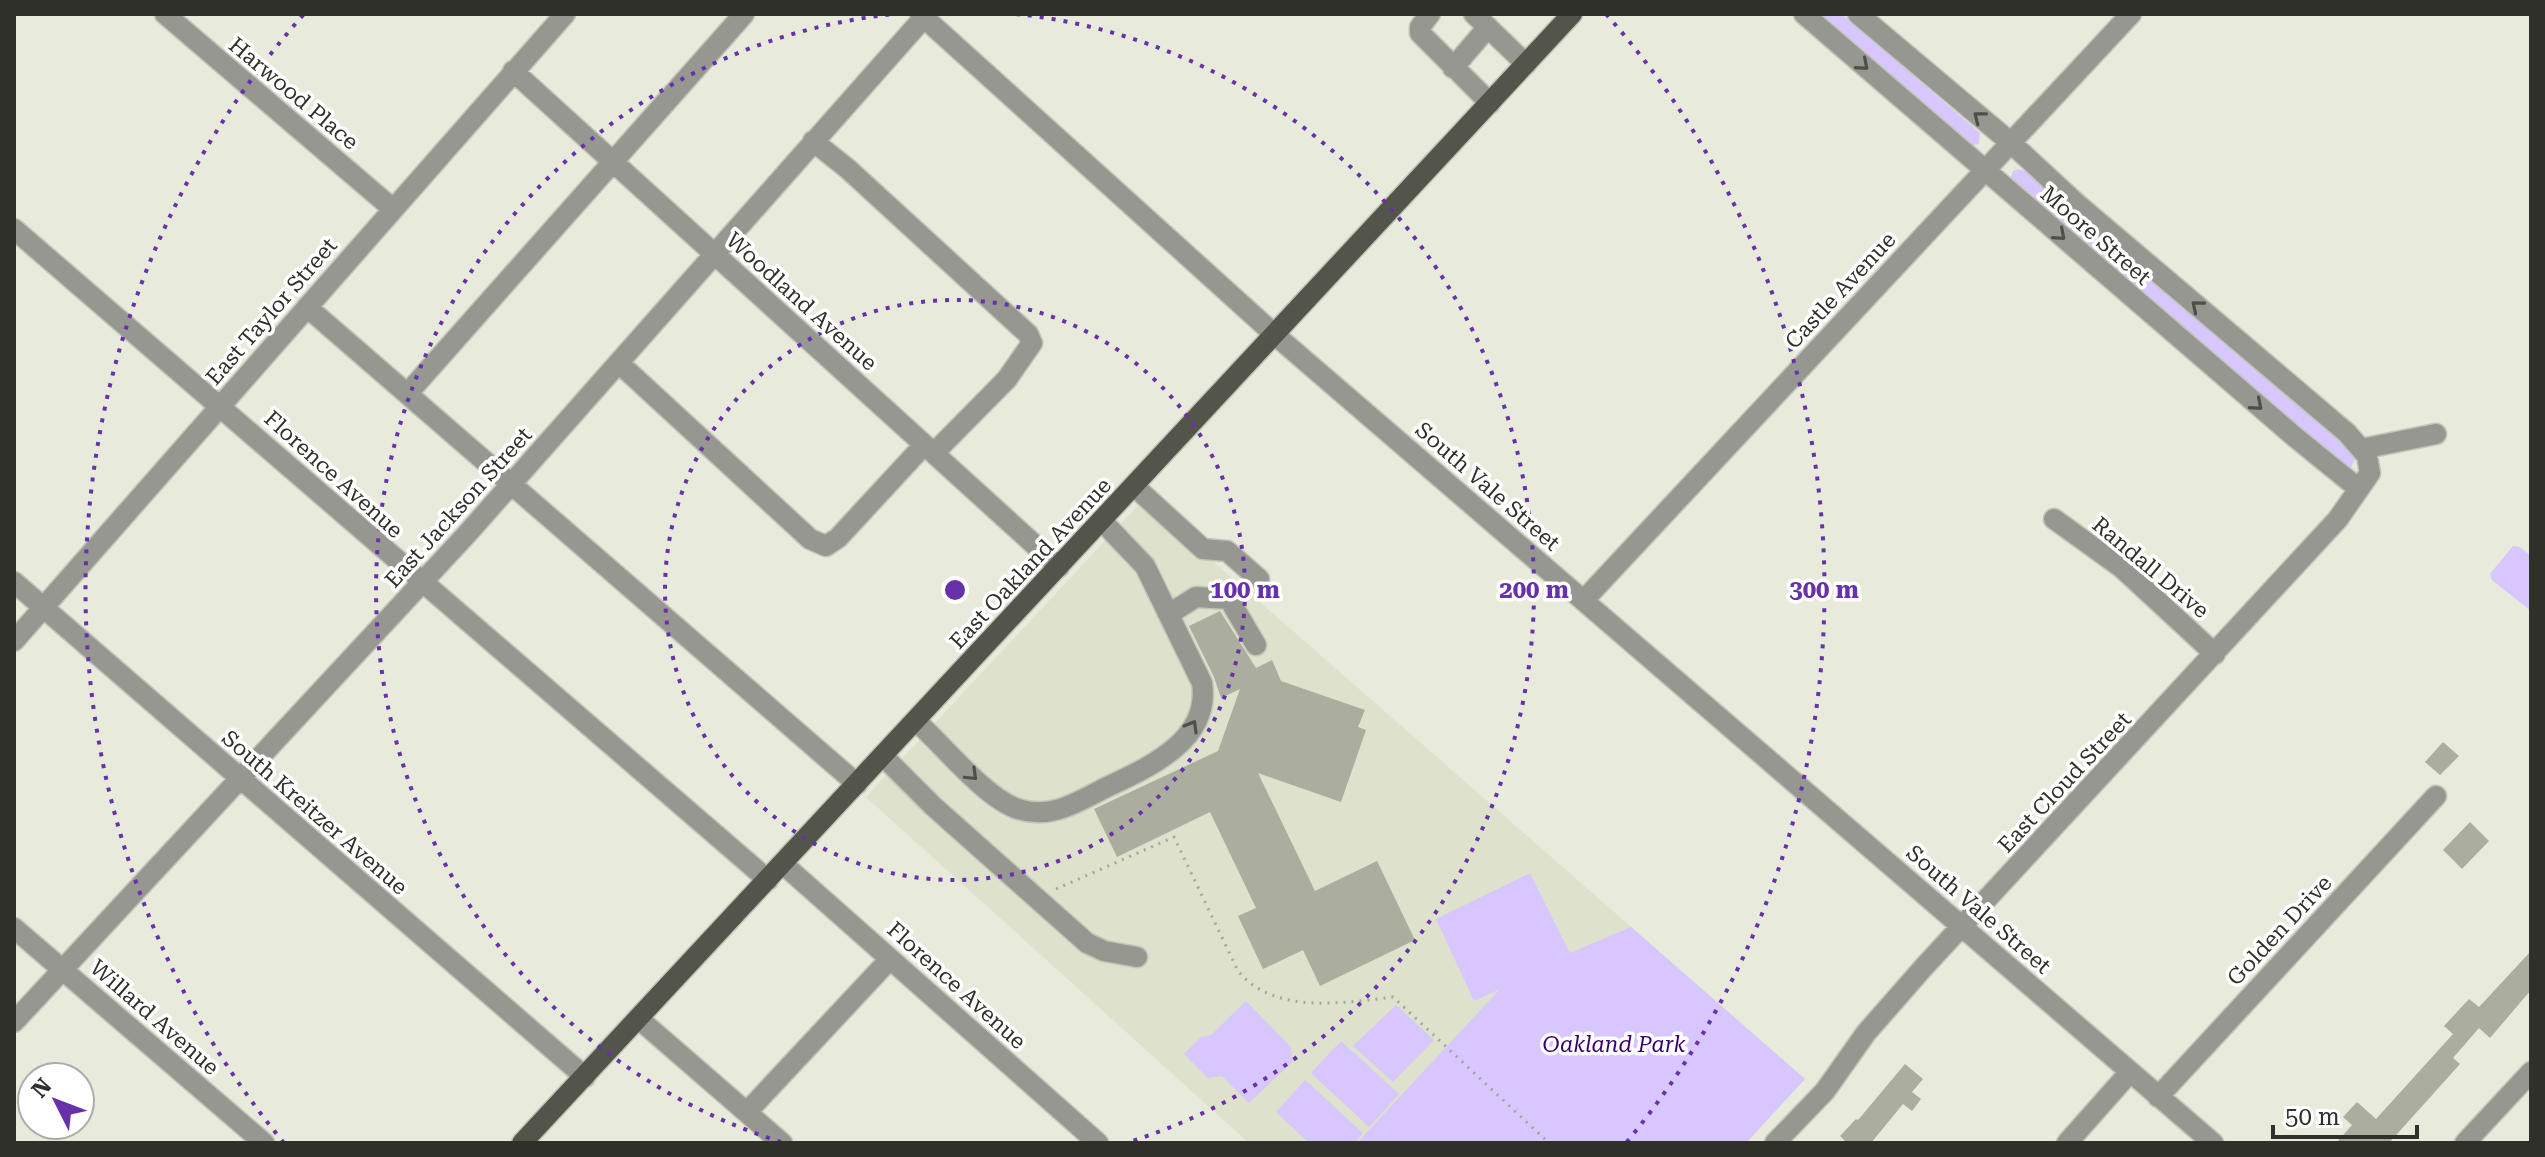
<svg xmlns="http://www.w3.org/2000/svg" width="2545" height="1157" viewBox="0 0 2545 1157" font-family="'Roboto Serif',serif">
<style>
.built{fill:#dee1cb}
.green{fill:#d8c6fe}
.building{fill:#abad9f}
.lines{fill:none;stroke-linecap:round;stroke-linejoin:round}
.minor-casing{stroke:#c3c5b8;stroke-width:23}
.major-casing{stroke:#c3c5b8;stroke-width:23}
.path{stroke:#a4a69b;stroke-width:3;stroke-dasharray:2 6;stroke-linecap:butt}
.minor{stroke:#969791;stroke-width:20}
.major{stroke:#53554a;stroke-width:20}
.oneway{stroke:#4e4f49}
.ring{fill:none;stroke:#6732a9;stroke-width:4;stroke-dasharray:4 8}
.labels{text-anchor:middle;stroke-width:7;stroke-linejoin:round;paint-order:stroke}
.street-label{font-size:22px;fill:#2f302a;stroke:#fff}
.park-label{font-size:22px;font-style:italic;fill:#3a006b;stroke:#fff}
.centre{fill:#6732a9;stroke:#fff;stroke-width:4}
.ring-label{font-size:24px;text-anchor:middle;font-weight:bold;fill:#6732a9;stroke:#fff;stroke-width:7;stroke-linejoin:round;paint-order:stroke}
</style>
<rect width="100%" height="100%" fill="#e8eadc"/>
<path class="built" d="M1143,500L1805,1079L1746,1143H1249L866,797Z"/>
<path class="green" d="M1815,14H1842L1980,133L1979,144L1969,146Z
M2019,169L2027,172L2352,449L2355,459L2351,467L2347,469L2013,186L2011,177L2013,171Z
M2513,546L2520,547L2531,556V611L2492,580L2490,574Z
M1530,873L1570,953L1631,927L1805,1079L1746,1143H1357L1500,989L1474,1001L1436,919Z
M1246,1001L1291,1047L1292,1062L1249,1103L1222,1076L1208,1078L1184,1054L1201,1037L1211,1035Z
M1396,1005L1434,1040L1393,1082L1353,1046Z
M1341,1041L1399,1094L1369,1127L1311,1073Z
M1305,1080L1363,1133L1355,1143H1309L1276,1112Z"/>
<path class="building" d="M1220,611L1256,668L1272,660L1281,681L1365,710L1358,727L1366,730L1341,802L1258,773L1315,891L1377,861L1415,940L1320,986L1303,950L1263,969L1238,916L1256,908L1210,812L1117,857L1094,809L1218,751L1240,689L1221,698L1214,677L1189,626Z
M2443,742L2459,756L2440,775L2425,762Z
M2470,822L2489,841L2462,869L2443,850Z
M2531,951V990L2490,1038L2479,1028L2453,1058L2460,1064L2389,1143H2336L2352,1125L2343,1117L2357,1102L2376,1119L2453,1034L2444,1026L2469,999L2479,1007Z
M1905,1064L1923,1079L1912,1092L1921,1099L1912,1111L1903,1104L1871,1143H1847L1840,1136L1856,1119L1858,1120Z"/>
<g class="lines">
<defs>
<path id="minor" d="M165,14L393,209
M920,14L1274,334L2213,1143
M1430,14L1420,27V33L1490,103
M1474,14L1526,64
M1804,14L2295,437L2359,489
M1453,68L1488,27
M513,71L1059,567
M813,141L848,169L1028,334L1032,343L1007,379L934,453
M14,229L768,880
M307,307L857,784
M620,364L810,539L826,546L838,538L924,445
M408,393L744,14
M2361,449L2436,434
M1134,486L1203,549L1227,551L1259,579
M2054,519L2122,568L2215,654
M14,582L585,1077
M1584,600L2131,14
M1169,614L1196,597L1229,599L1256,645
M14,641L565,14
M916,721C943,745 985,798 1018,809C1051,820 1077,802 1105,788C1147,768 1211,741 1202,683L1145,566L1102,521
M883,756L933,806L1087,943L1104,951L1137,957
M783,864L1098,1143
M14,928L264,1143
M639,1019L782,1143
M14,1022L467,534L927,14
M2158,1097L2436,796
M747,1112L890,959
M1775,1143L1825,1091L1866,1033L1923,968L2338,519L2370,473L2367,456L2347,433L2076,203L2010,142L1858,14
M2067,1143L2130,1072
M2465,1143L2531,1072"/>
<path id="major" d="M522,1143L1572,14"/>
</defs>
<use href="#minor" class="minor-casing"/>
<use href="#major" class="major-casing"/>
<path class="path" d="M1056,889L1174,837L1238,971C1274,1015 1343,1003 1393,997L1549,1143"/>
<use href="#minor" class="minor"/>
<use href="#major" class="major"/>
</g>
<defs><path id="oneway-chevron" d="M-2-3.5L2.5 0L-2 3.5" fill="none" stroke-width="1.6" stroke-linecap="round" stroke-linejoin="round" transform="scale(2)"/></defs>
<g class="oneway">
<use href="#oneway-chevron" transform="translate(1863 65) rotate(41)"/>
<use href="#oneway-chevron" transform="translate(1979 117) rotate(-142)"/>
<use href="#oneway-chevron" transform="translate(2060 235) rotate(41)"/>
<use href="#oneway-chevron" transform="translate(2197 306) rotate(-140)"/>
<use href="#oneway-chevron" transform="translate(2257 405) rotate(41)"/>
<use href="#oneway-chevron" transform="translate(1192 726) rotate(-60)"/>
<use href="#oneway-chevron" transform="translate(972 775) rotate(44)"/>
</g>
<g class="ring">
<circle cx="955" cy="590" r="290"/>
<path d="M781 1142A579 579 0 0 1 894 14M1016 14A579 579 0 0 1 1129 1142"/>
<path d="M284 1143A869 869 0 0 1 304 14M1606 14A869 869 0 0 1 1626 1143"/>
</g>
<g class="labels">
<g class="street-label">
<text transform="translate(294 93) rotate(40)" y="8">Harwood Place</text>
<text transform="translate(2096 235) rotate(41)" y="8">Moore Street</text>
<text transform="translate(1840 290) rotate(-47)" y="8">Castle Avenue</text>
<text transform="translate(802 301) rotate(42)" y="8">Woodland Avenue</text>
<text transform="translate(271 311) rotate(-49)" y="8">East Taylor Street</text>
<text transform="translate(334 474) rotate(42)" y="8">Florence Avenue</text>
<text transform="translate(1488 486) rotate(41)" y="8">South Vale Street</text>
<text transform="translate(458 507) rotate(-48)" y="8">East Jackson Street</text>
<text transform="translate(1030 563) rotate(-47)" y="8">East Oakland Avenue</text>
<text transform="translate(2151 567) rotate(40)" y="8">Randall Drive</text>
<text transform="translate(2064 782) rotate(-47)" y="8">East Cloud Street</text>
<text transform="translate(315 812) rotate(41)" y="8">South Kreitzer Avenue</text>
<text transform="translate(1979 909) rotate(41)" y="8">South Vale Street</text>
<text transform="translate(2279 930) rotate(-47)" y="8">Golden Drive</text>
<text transform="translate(957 985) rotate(42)" y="8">Florence Avenue</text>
<text transform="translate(155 1017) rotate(41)" y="8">Willard Avenue</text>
</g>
<g class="park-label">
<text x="1614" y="1052">Oakland Park</text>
</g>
</g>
<circle cx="955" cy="590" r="12" class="centre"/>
<g class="ring-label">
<text x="1245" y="598">100 m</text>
<text x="1534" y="598">200 m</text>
<text x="1824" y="598">300 m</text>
</g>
<rect width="2545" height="1157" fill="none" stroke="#2f302a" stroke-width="32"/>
<g transform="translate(56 1101) rotate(312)"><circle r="38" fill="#ffffff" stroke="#acacaa" stroke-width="2"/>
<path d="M0-6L14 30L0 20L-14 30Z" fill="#6732a9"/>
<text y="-12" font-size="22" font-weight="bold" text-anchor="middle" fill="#2f302a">N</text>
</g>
<path d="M2273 1125v12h144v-12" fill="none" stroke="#2f302a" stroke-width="4"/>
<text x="2285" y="1125" font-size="24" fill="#2f302a" stroke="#ffffff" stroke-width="6" paint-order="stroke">50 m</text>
</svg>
